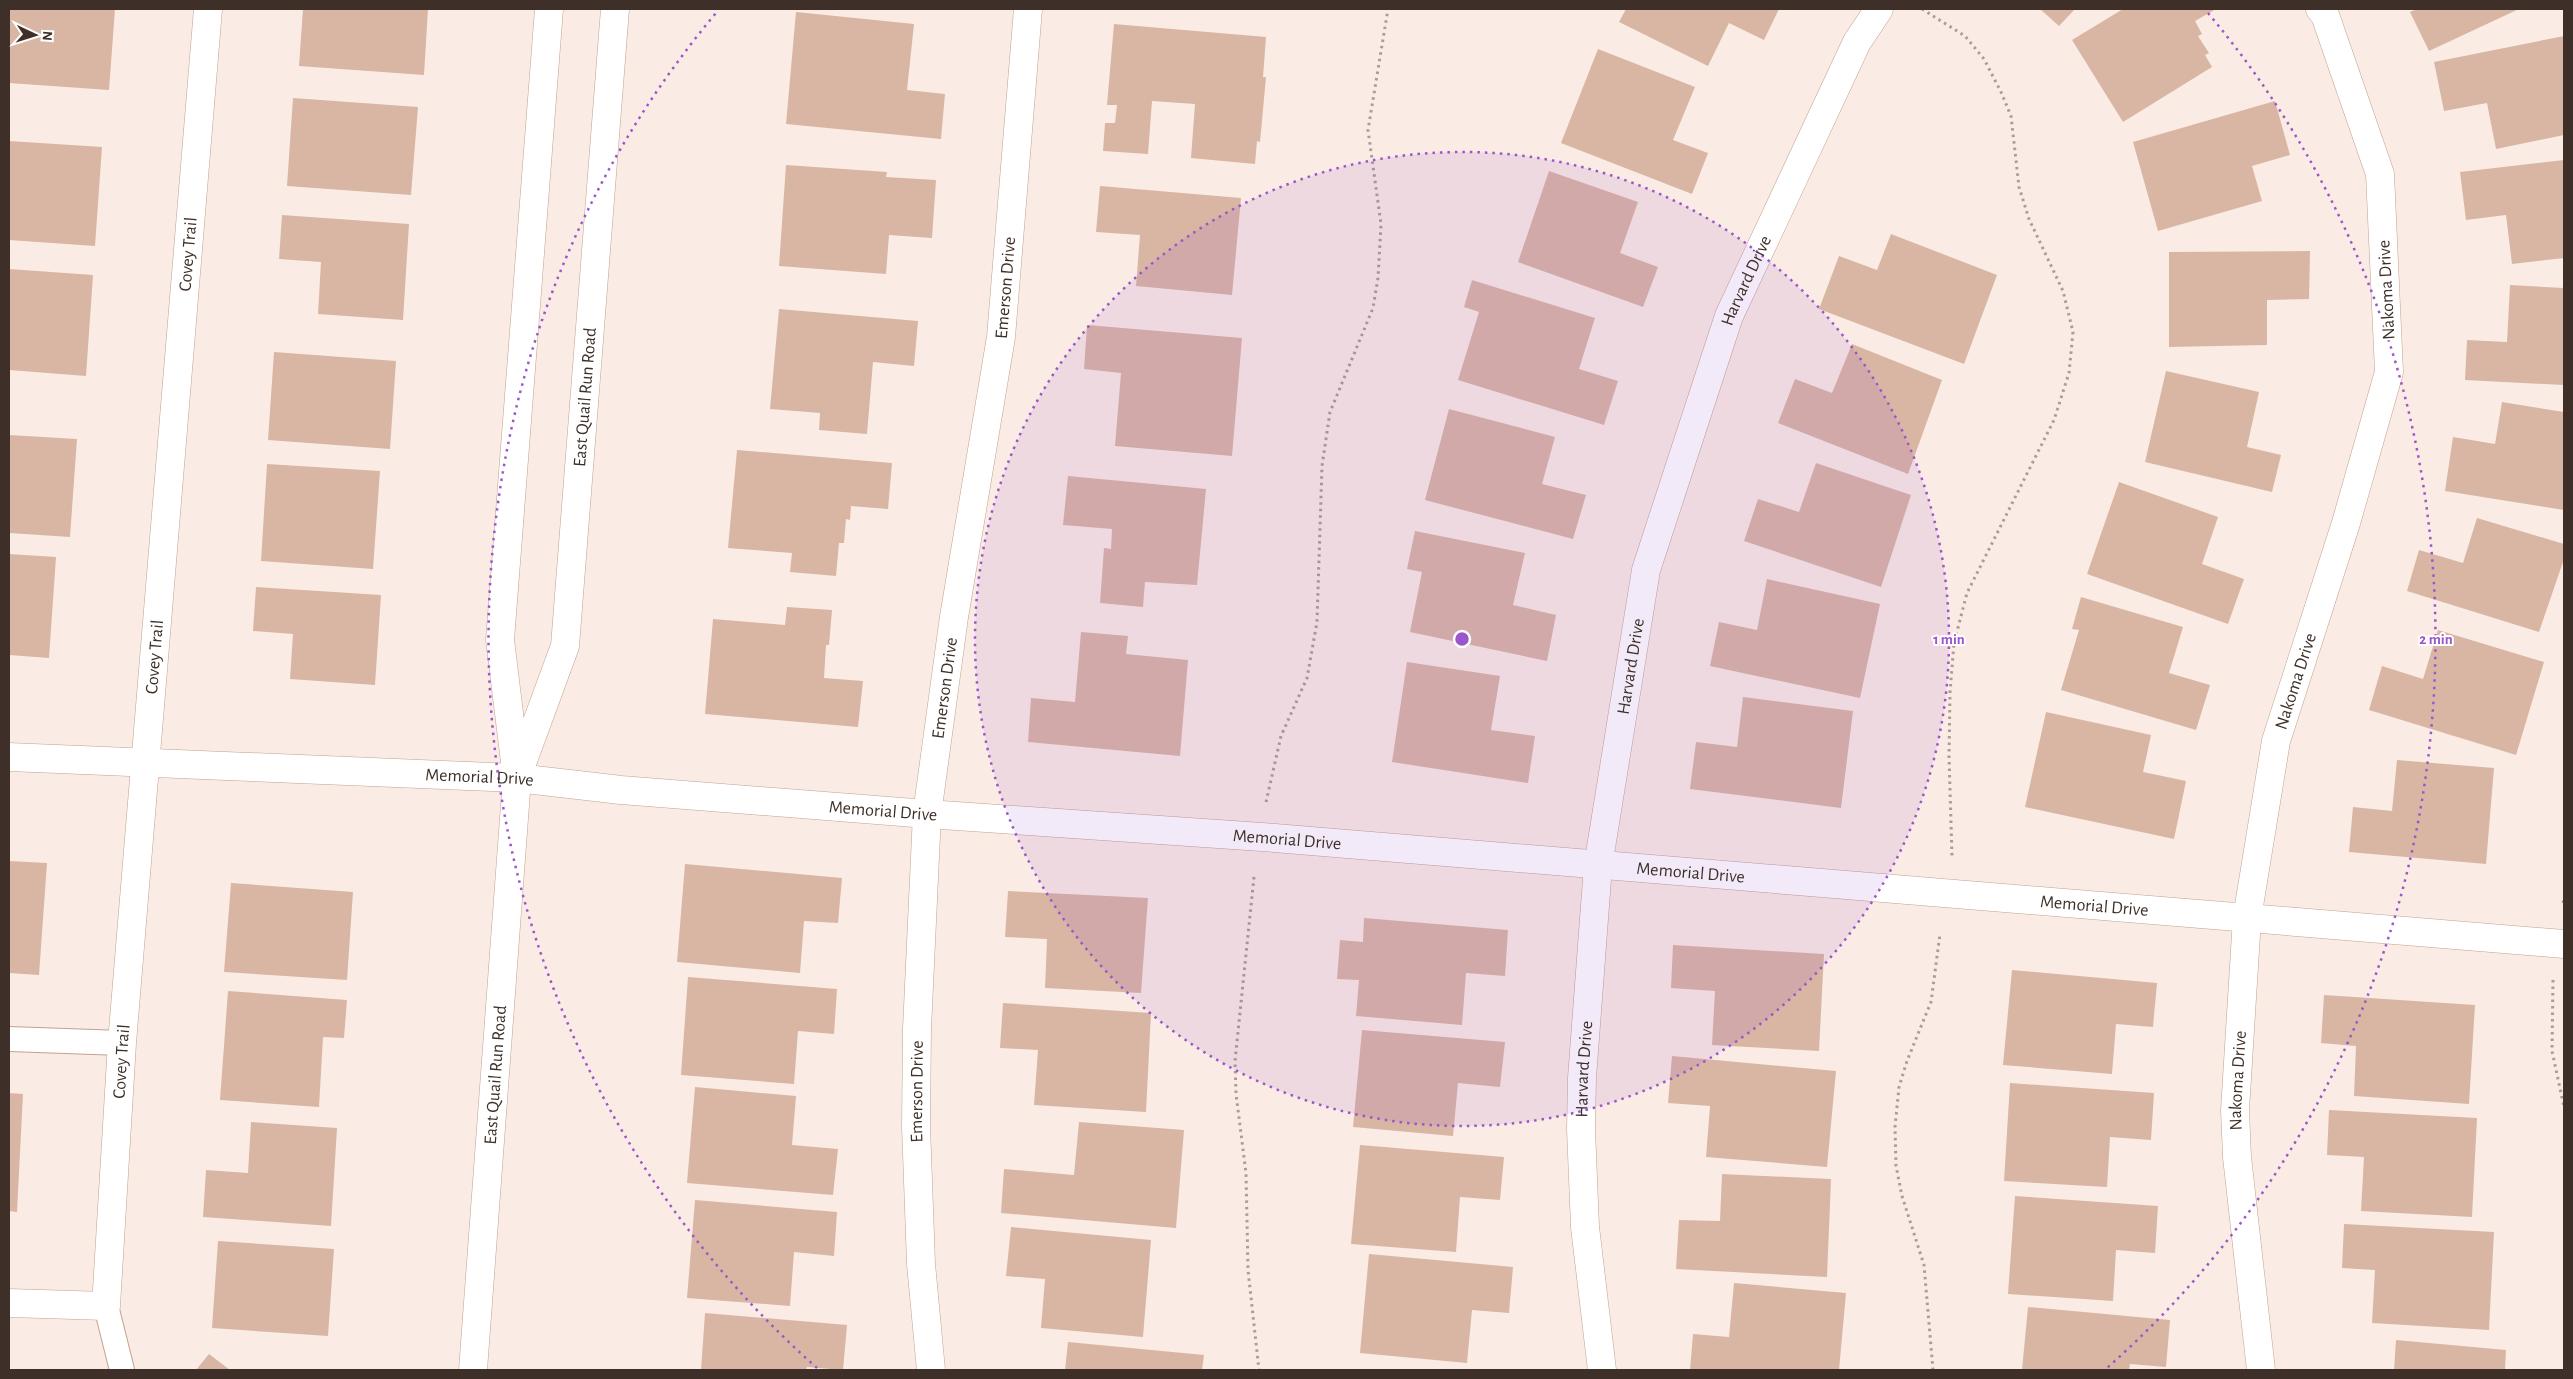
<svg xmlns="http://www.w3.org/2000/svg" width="2573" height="1379" viewBox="0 0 2573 1379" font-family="'Alegreya Sans',sans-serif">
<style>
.building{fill:#d9b6a3}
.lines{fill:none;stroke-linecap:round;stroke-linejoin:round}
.service-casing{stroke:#c3a18e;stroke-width:26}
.minor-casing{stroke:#c3a18e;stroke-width:29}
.tertiary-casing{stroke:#c3a18e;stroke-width:29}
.path{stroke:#ab9d95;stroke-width:3;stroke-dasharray:2.5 4;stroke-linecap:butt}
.service{stroke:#fff;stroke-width:24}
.minor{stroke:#fff;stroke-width:28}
.tertiary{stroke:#fff;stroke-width:28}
.ring{fill:none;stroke:#9b56cb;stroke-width:2.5;stroke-dasharray:2.5 5}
.labels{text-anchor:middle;stroke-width:4;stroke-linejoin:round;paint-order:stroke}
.street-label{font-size:18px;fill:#3e3028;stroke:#fff}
.centre{fill:#9b56cb;stroke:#fff;stroke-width:2.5}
.ring-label{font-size:15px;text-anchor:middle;font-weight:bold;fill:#9b56cb;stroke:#fff;stroke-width:4;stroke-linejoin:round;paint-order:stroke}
</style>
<rect width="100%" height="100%" fill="#faece4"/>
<path class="building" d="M9,9H115L109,90L9,83Z
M303,9H428L424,75L299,66Z
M1626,9H1779L1764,40L1729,23L1708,66L1619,22Z
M2040,9H2075L2059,26Z
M2123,9H2216L2195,21L2202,34L2198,36L2209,53L2205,55L2212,67L2123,122L2072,40Z
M2417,9H2519L2429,51L2410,12Z
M796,12L914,24L907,90L945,94L941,139L786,124Z
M1114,24L1266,37L1263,77H1266L1260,142L1257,141L1255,164L1191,158L1195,104L1152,101L1148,154L1103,151L1105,123H1115L1117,105H1107Z
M2564,36V135L2496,149L2487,103L2444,111L2434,62Z
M1598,49L1695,87L1673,140L1708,153L1692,194L1561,143Z
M293,98L418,107L411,195L287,186Z
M2275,101L2290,155L2252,166L2262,201L2158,231L2133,142Z
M9,141L102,147L95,246L9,240Z
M2564,160V258L2512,264L2506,215L2466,220L2460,172Z
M786,165L887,172L886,177L936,180L932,238L889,235L886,274L779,266Z
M1549,171L1638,202L1620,253L1658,267L1643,307L1518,262Z
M1100,186L1241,198L1232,295L1136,286L1140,235L1096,232Z
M282,215L409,224L403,320L318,314L321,262L279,259Z
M1891,234L1997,275L1964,364L1819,309L1839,256L1877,270Z
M2310,251L2309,299L2267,300V345L2169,347V252Z
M9,269L93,275L86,376L9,370Z
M1472,280L1595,318L1579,369L1618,381L1604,425L1458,380L1479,312L1464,307Z
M2510,285L2564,288V385L2465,380L2467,340L2507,342Z
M779,309L918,321L914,366L873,362L867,434L819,430L820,413L770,409Z
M1087,325L1242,338L1232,456L1115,446L1121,373L1084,369Z
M1852,344L1942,380L1908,474L1778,423L1795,379L1832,393Z
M274,352L396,361L390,449L268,440Z
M2166,371L2259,392L2247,447L2281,455L2272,492L2145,462Z
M2502,402L2564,412V510L2445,491L2453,437L2495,444Z
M1449,409L1555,437L1542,484L1586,495L1573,539L1425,500Z
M9,435L77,439L70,537L9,533Z
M737,450L892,463L888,509L851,506L850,520L846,519L844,543H839L836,576L790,572L792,553L728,548Z
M1816,463L1911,495L1881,587L1744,541L1758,499L1799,512Z
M267,464L380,471L373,569L261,561Z
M1068,476L1206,489L1197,585L1145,582L1143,607L1100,603L1104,548L1111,549L1112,529L1063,525Z
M2119,482L2218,517L2202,564L2244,579L2228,624L2087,574Z
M2477,518L2564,544V559L2539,632L2407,591L2419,550L2463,563Z
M1415,531L1525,553L1513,605L1556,615L1547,661L1410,632L1422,572L1407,569Z
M9,554L56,557L49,658L9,655Z
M1767,579L1880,604L1860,698L1710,666L1719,622L1757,630Z
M256,587L381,595L375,685L290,679L293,634L253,631Z
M2081,597L2183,627L2169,673L2210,685L2196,730L2061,690L2079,630L2072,629Z
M787,607L832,610L829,645H826L824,678L863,681L858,727L705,714L713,619L785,625Z
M2438,630L2544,662L2516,755L2369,710L2382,666L2423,679Z
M1081,632L1128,636L1126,654L1188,660L1180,756L1028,742L1031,698L1075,702Z
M1407,662L1500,676L1491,730L1535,736L1528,783L1392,762Z
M1743,697L1853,711L1841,808L1690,789L1696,742L1737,747Z
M2046,712L2151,735L2143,772L2186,781L2174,839L2025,807Z
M2397,760L2494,768L2486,864L2349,852L2353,807L2392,811Z
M9,861L47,863L39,975L9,973Z
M685,864L842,878L838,923L804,921L800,973L677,962Z
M231,883L353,892L347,980L224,972Z
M1008,891L1148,898L1141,993L1045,988L1047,939L1005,937Z
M1364,918L1508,930L1505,976L1466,973L1462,1025L1356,1016L1359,980L1337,979L1340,940L1363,942Z
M1673,945L1824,954L1819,1051L1712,1045L1715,991L1671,988Z
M2012,970L2157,983L2153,1027L2116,1024L2112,1074L2003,1065Z
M688,977L837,989L834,1034L798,1031L794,1084L681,1075Z
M228,991L347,1000L344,1038L323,1037L319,1107L220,1100Z
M2324,995L2475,1005L2469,1104L2354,1096L2356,1046L2321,1043Z
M1003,1003L1151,1013L1146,1112L1034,1105L1038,1050L1000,1048Z
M1362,1030L1505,1042L1500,1087L1458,1083L1453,1136L1353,1127Z
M1672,1056L1836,1071L1827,1167L1706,1157L1710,1106L1668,1103Z
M2010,1083L2154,1093L2151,1140L2110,1137L2107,1187L2004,1181Z
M695,1087L796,1096L792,1145L838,1149L833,1195L687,1183Z
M9,1093L23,1094L17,1212L9,1211Z
M2329,1110L2477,1118L2472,1217L2361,1211L2364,1157L2327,1155Z
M251,1122L337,1128L331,1226L203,1217L206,1170L248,1173Z
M1079,1122L1184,1130L1176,1228L1001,1213L1004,1169L1074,1175Z
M1360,1145L1504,1157L1500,1200L1460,1197L1456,1252L1351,1244Z
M1722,1174L1831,1179L1827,1277L1676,1269L1679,1220L1720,1221Z
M2015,1196L2158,1206L2155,1253L2116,1250L2113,1301L2008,1294Z
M695,1200L837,1212L834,1256L794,1252L790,1306L687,1298Z
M2344,1224L2494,1232L2489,1330L2372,1323L2375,1270L2342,1268Z
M1011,1227L1151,1240L1143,1337L1041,1328L1045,1279L1006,1276Z
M218,1241L334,1249L328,1336L212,1328Z
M1369,1254L1513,1267L1509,1313L1472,1310L1467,1363L1360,1353Z
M1734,1283L1846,1293L1839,1370H1690L1693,1334L1729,1337Z
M2028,1307L2170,1320L2166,1367L2130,1364L2129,1370H2022Z
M705,1313L847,1325L843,1370L807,1367L806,1370H701Z
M2396,1340L2506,1350L2505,1370H2394Z
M1068,1342L1204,1355L1202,1370H1065Z
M209,1354L230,1370H196Z"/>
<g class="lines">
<defs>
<path id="service" d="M9,1039L122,1043
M106,1306L122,1370"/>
<g id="minor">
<path id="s1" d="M9,1303L106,1306L122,1043L208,9"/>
<path id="s2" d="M931,1370L921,1264L916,1126L917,1029L927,814L954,617L1001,337L1028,9"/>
<path id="s3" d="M1602,1370L1585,1227L1581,1129L1582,1078L1598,866L1646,570L1729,316L1857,42L1879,9"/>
<path id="s4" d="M2261,1370L2237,1157L2235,1110L2247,918L2276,741L2346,523L2389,372L2380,174L2325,15L2320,9"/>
</g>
<g id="tertiary">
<path id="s5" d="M9,757L517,778L621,790L927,814L1262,837L2564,944"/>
<path id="s6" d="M518,774L565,646L615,9"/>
<path id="s7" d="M473,1370L517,778L500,640L549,9"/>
</g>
</defs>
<use href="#service" class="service-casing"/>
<use href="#minor" class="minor-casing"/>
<use href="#tertiary" class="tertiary-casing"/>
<path class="path" d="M1922,9L1965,36L1984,59L2001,92L2011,116L2019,187L2029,219L2063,291L2073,332L2069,373L2054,420L1967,593L1954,643L1950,692L1949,756L1952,856
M1266,802L1281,736L1307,678L1317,622L1322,466L1330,412L1373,308L1378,278L1381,224L1368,130L1388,9
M1254,877L1235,1061L1236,1094L1246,1173L1248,1270L1259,1370
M2563,903L2564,898
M2553,980L2552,1051L2564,1107
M1933,1370L1924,1265L1902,1196L1896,1166L1895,1127L1899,1087L1907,1061L1931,1002L1940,934"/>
<use href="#service" class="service"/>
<use href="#minor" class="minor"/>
<use href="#tertiary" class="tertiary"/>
</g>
<circle cx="1462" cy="639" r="487" fill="#9b56cb" fill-opacity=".12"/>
<g class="ring">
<circle cx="1462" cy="639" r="487"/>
<path d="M817 1368A974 974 0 0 1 716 13M2208 13A974 974 0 0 1 2107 1368"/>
</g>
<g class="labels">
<g class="street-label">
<text dy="6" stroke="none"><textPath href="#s1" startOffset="1152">Covey Trail</textPath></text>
<text dy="6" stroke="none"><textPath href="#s3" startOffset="1112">Harvard Drive</textPath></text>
<text dy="6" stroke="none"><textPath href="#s2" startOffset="1089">Emerson Drive</textPath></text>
<text transform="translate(2386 290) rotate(-93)" y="6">Nakoma Drive</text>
<text dy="6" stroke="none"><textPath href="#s6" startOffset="386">East Quail Run Road</textPath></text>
<text dy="6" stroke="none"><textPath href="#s1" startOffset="748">Covey Trail</textPath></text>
<text dy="6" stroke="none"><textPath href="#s3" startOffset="708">Harvard Drive</textPath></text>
<text dy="6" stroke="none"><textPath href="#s4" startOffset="696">Nakoma Drive</textPath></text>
<text dy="6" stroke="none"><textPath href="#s2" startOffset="684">Emerson Drive</textPath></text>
<text dy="6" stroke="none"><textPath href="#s5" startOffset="471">Memorial Drive</textPath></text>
<text dy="6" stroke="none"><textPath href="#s5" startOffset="876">Memorial Drive</textPath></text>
<text dy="6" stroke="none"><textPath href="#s5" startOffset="1281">Memorial Drive</textPath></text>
<text dy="6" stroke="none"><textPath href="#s5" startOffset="1686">Memorial Drive</textPath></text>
<text dy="6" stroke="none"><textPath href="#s5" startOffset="2091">Memorial Drive</textPath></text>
<text dy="6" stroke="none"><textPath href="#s1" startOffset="342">Covey Trail</textPath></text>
<text dy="6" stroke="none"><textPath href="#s3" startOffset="302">Harvard Drive</textPath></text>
<text dy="6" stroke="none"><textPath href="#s7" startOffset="296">East Quail Run Road</textPath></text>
<text dy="6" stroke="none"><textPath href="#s4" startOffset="291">Nakoma Drive</textPath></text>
<text dy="6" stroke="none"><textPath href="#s2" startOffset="279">Emerson Drive</textPath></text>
</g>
</g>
<circle cx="1462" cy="639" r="8" class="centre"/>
<g class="ring-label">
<text x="1949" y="644">1 min</text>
<text x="2436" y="644">2 min</text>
</g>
<rect width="2573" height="1379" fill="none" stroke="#3e3028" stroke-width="20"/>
<g transform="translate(35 35) rotate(94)" stroke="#ffffff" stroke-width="4" paint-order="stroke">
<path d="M0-4L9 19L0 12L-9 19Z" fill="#3e3028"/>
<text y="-8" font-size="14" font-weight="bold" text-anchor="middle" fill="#3e3028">N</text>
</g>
</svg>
